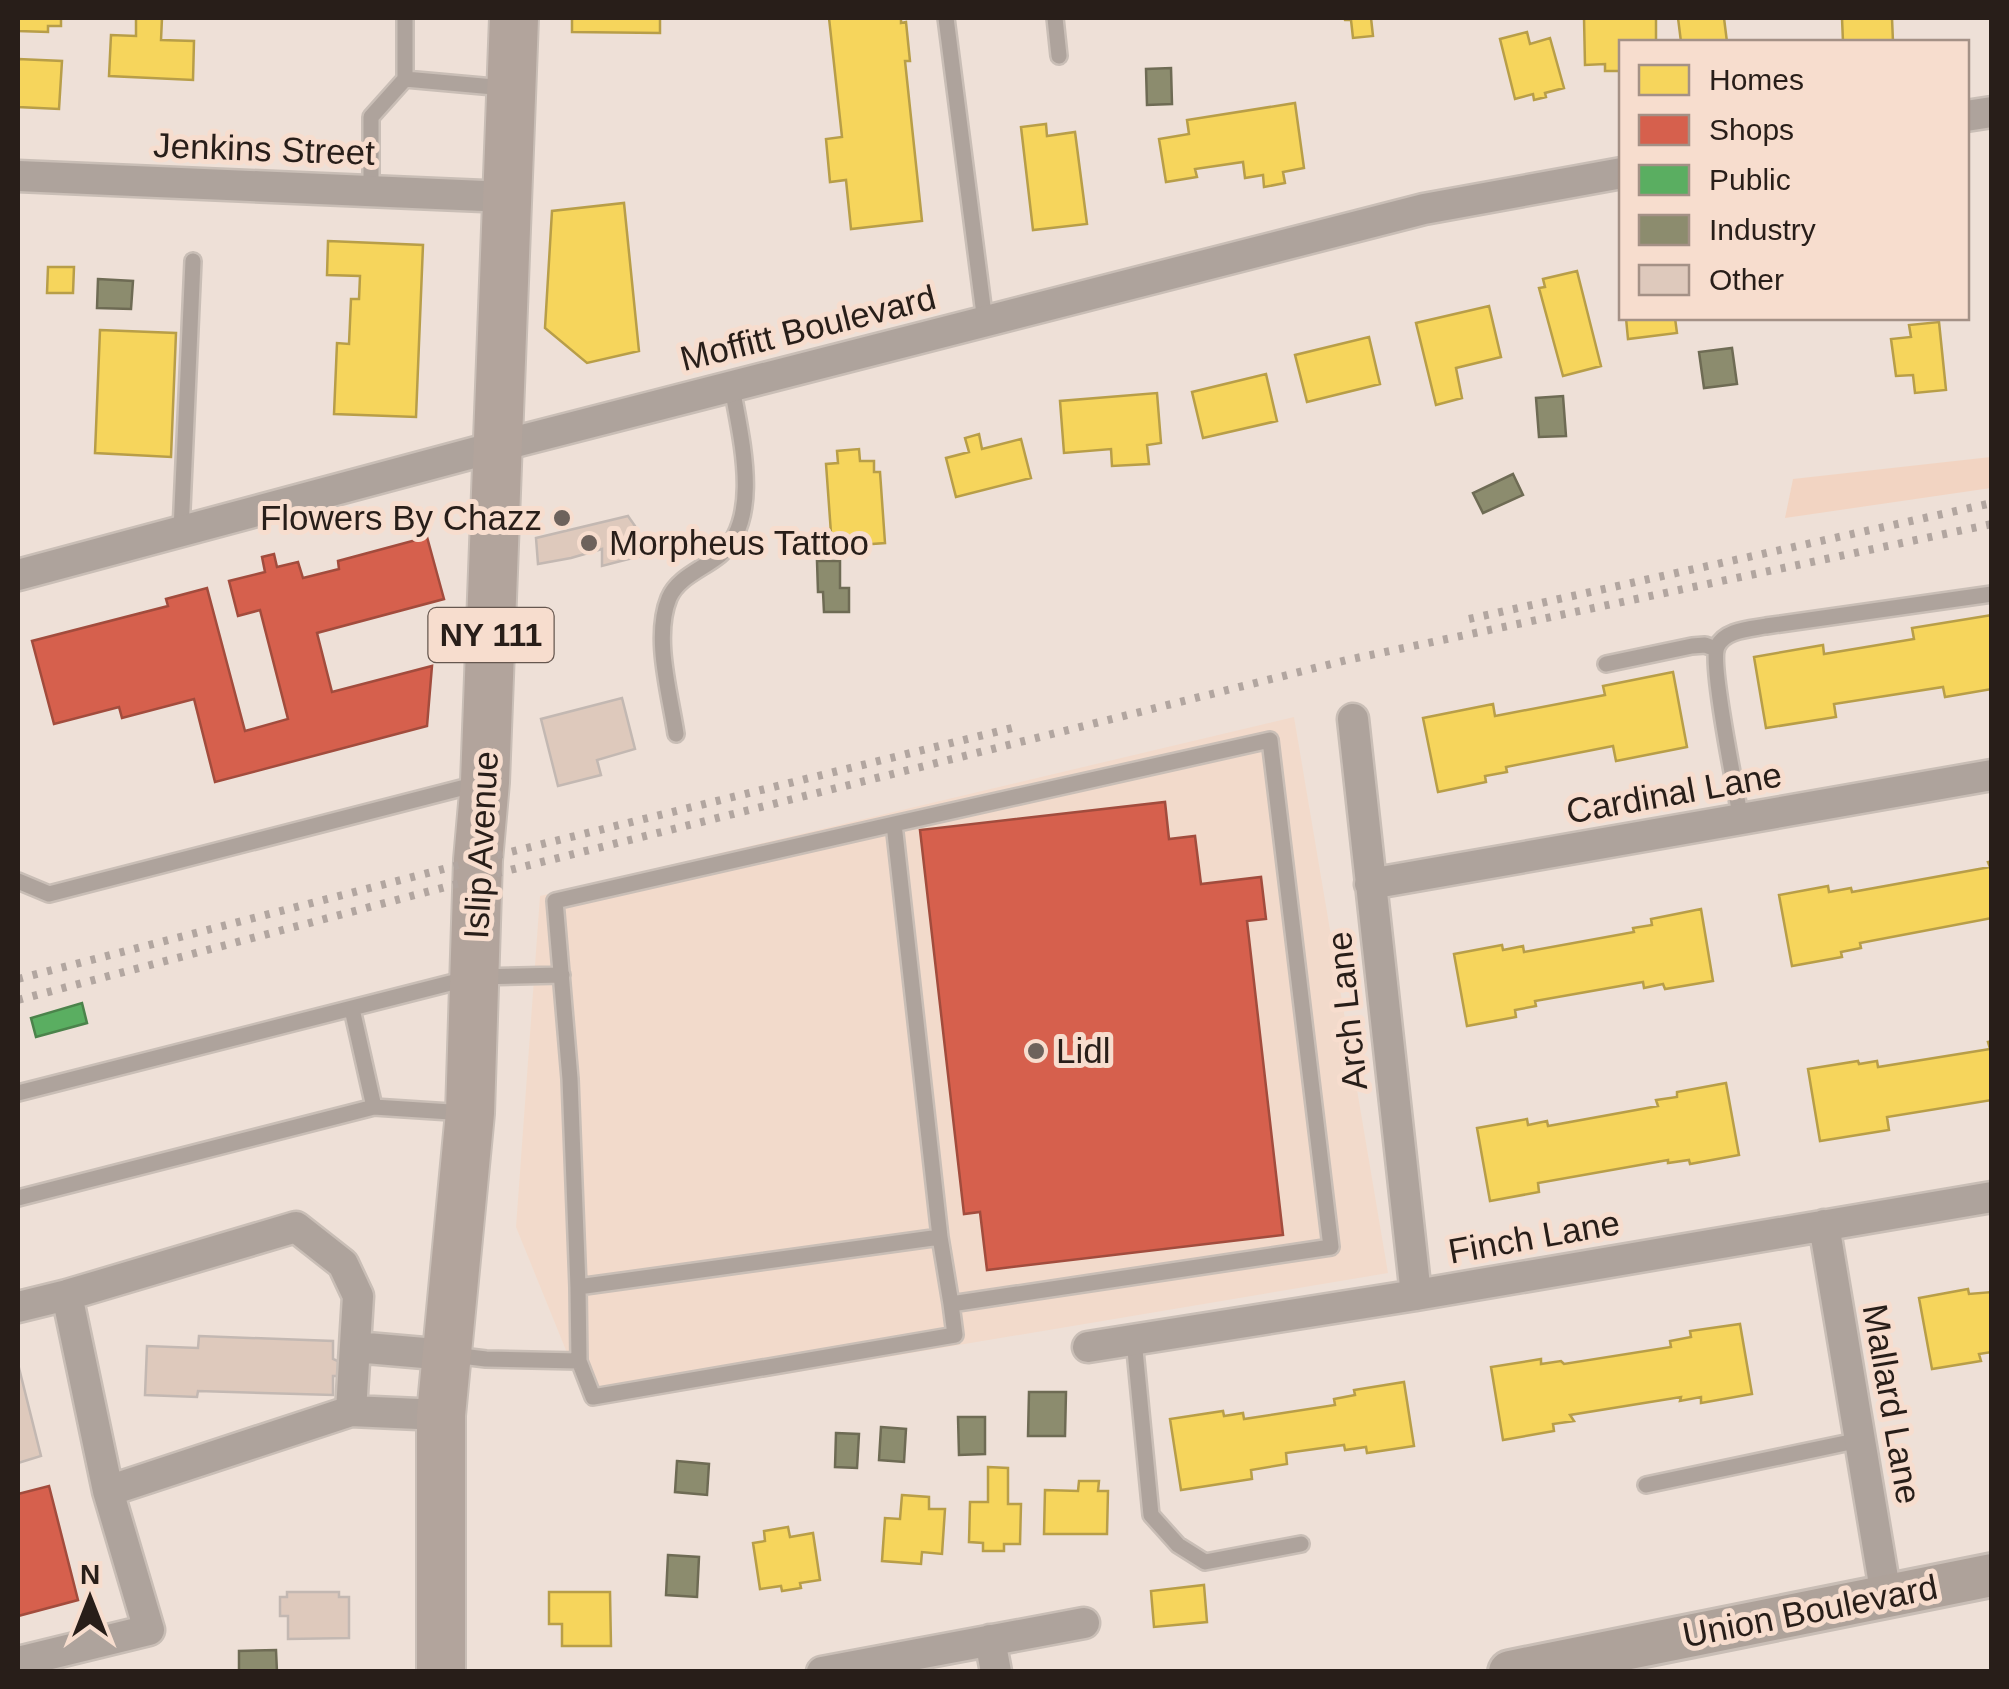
<svg xmlns="http://www.w3.org/2000/svg" width="2009" height="1689" viewBox="0 0 2009 1689" font-family="Helvetica,sans-serif">
<style>
.built{fill:#f2dacb}
.green{fill:#f2d4c2}
.homes{fill:#f6d55c;stroke:#b89e48;stroke-width:2.5}
.shops{fill:#d6604d;stroke:#a24c3d;stroke-width:2.5}
.public{fill:#5aae61;stroke:#4b834b;stroke-width:2.5}
.industry{fill:#8c8c6e;stroke:#6e6b54;stroke-width:2.5}
.building{fill:#dec9bc;stroke:#c3b8b2;stroke-width:2.5}
.lines{fill:none;stroke-linecap:round;stroke-linejoin:round}
.lane-casing{stroke:#c9beb6;stroke-width:20}
.street-casing{stroke:#c9beb6;stroke-width:35}
.secondary-casing{stroke:#c9beb6;stroke-width:48}
.primary-casing{stroke:#c9beb6;stroke-width:52}
.lane{stroke:#aea39c;stroke-width:15}
.street{stroke:#aea39c;stroke-width:30}
.secondary{stroke:#aea29a;stroke-width:42}
.primary{stroke:#b2a49c;stroke-width:48}
.rail{stroke:#b2a6a0;stroke-width:8;stroke-dasharray:5 10;stroke-linecap:butt}
.poi-dot{fill:#6d625c;stroke:#f7ddce;stroke-width:4}
.labels{text-anchor:middle;stroke-width:10;stroke-linejoin:round;paint-order:stroke}
.shield{fill:#f7ddce;stroke:#66574f;stroke-width:2.5}
.shield-label{font-size:32px;font-weight:bold;fill:#281e19}
.street-label{font-size:35px;fill:#281e19;stroke:#f7ddce}
.poi-label{font-size:35px;fill:#281e19;stroke:#f7ddce;text-anchor:start}
</style>
<rect width="100%" height="100%" fill="#eee0d7"/>
<path class="built" d="M1294,717L1388,1273L589,1407L516,1227L540,896Z"/>
<path class="green" d="M1991,457V488L1785,518L1793,479Z"/>
<path class="homes" d="M18,18H61V26H48V32L18,31Z
M136,18H162L161,40L194,41L193,80L109,76L111,35L136,36Z
M572,18H660V33L572,32Z
M829,18H901V23L906,22L910,61H905L922,221L851,229L846,180L830,182L826,139L842,137Z
M1344,18H1378H1371L1373,36L1353,38L1351,20H1345Z
M1584,18H1656V42H1622V71H1605V64L1585,65Z
M1678,18H1724L1727,42H1681Z
M1842,18H1892L1893,42H1843Z
M1527,32L1530,44L1550,38L1564,88L1545,93L1546,97L1534,100L1533,94L1515,99L1500,39Z
M18,59L62,61L59,109L18,107Z
M1295,103L1304,168L1283,172L1285,183L1264,187L1263,175L1245,178L1243,162L1195,169L1197,177L1166,182L1159,139L1189,134L1187,120Z
M1046,124L1047,136L1075,132L1087,224L1033,230L1021,127Z
M624,203L639,351L587,363L545,328L552,211Z
M328,241L423,245L416,417L334,414L337,343L349,344L351,299H359L360,276L327,275Z
M48,267H74L73,293H47Z
M1577,271L1601,366L1563,376L1539,288L1545,287L1543,279Z
M1489,306L1501,357L1456,368L1462,398L1436,405L1416,323Z
M1626,318H1675L1677,333L1628,339Z
M1939,322L1946,390L1915,393L1913,375L1896,376L1891,339L1911,337L1909,325Z
M100,330L176,333L171,457L95,453Z
M1369,337L1380,384L1307,402L1295,355Z
M1266,374L1277,421L1203,438L1192,392Z
M1157,393L1161,443L1147,445L1149,464L1112,466L1111,449L1064,453L1060,401Z
M979,434L982,449L1021,439L1031,478L956,497L946,458L969,452L965,438Z
M859,449L860,461H874V472H880L885,543L832,547L826,464L838,463L837,451Z
M1992,615V689L1945,697L1943,687L1834,704L1836,717L1766,728L1754,657L1823,645L1824,654L1914,639L1912,628Z
M1673,672L1687,747L1616,761L1613,746L1506,767L1507,772L1485,776L1486,782L1438,792L1423,718L1493,704L1495,716L1605,695L1603,686Z
M1992,861V918L1860,943L1861,948L1841,952L1842,957L1792,966L1779,895L1828,886L1829,892L1851,888L1852,892L1990,867L1988,862Z
M1701,909L1713,981L1665,989L1663,984L1644,988L1643,982L1535,1001L1536,1006L1515,1010L1516,1017L1467,1026L1454,954L1502,945L1503,950L1523,946L1524,952L1634,932L1633,928L1652,925L1651,919Z
M1992,1041V1100L1887,1117L1889,1130L1820,1141L1808,1069L1858,1061L1859,1064L1877,1061L1878,1067L1990,1049L1988,1042Z
M1726,1083L1739,1155L1690,1164L1689,1160L1668,1163V1160L1538,1183L1539,1192L1490,1201L1477,1128L1527,1119L1528,1125L1547,1121L1548,1126L1658,1106L1656,1100L1677,1097V1092Z
M1968,1289L1969,1294L1992,1292V1352L1979,1354L1981,1361L1932,1369L1919,1298Z
M1740,1324L1752,1394L1701,1403V1397L1680,1401L1681,1397L1570,1415L1574,1421L1553,1424L1554,1431L1503,1440L1491,1367L1541,1359V1364L1561,1361L1564,1364L1671,1347L1670,1341L1691,1337L1690,1331Z
M1404,1382L1414,1446L1367,1453L1366,1447L1345,1450L1344,1445L1286,1453L1287,1464L1251,1470L1252,1479L1181,1490L1170,1419L1223,1411L1224,1416L1243,1413L1244,1419L1335,1405L1334,1399L1355,1395L1354,1390Z
M988,1467L1008,1468V1504H1021L1020,1544H1004V1551H983V1543L969,1542L970,1502H988Z
M1079,1481H1099L1098,1491H1108L1107,1534H1044L1045,1490L1078,1491Z
M902,1495L929,1497V1509H945L942,1554L922,1552L921,1564L882,1561L885,1518L900,1519Z
M788,1527L790,1537L813,1533L820,1580L800,1583L801,1588L782,1591L781,1586L760,1589L753,1543L765,1541L764,1531Z
M1204,1585L1207,1622L1154,1627L1151,1591Z
M549,1592H610L611,1646H562V1624H549Z"/>
<path class="shops" d="M427,537L444,599L317,633L332,692L432,666L427,726L215,782L194,699L122,718L119,707L54,724L32,641L168,606L166,599L207,588L245,731L288,719L260,610L238,616L229,581L265,572L262,557L274,554L277,567L298,562L303,578L339,569L338,561Z
M1165,802L1169,839L1195,836L1201,884L1261,877L1266,919L1247,921L1283,1235L987,1270L980,1212L964,1214L920,830Z
M49,1486L78,1600L18,1616V1494Z"/>
<path class="public" d="M82,1003L87,1023L36,1037L31,1018Z"/>
<path class="industry" d="M1171,68L1172,104L1147,105L1146,69Z
M98,279L133,281L131,309L97,308Z
M1732,348L1737,384L1704,388L1699,352Z
M1563,396L1566,436L1539,437L1536,398Z
M1513,474L1523,495L1483,513L1473,493Z
M817,561H840V588H849V612H824L823,592H818Z
M1029,1392H1066L1065,1436H1028Z
M958,1417H985V1454L959,1455Z
M881,1427L906,1429L904,1462L879,1460Z
M836,1433L859,1434L857,1468L835,1467Z
M677,1461L709,1464L707,1495L675,1492Z
M668,1555L699,1557L697,1597L666,1595Z
M276,1650L277,1672H239V1651Z"/>
<path class="building" d="M628,516L635,526L644,555L602,566V549L571,558L538,564L536,538Z
M622,698L635,749L597,760L601,775L558,786L541,719Z
M199,1336L333,1341V1359L340,1362L339,1376H333V1395L198,1391L197,1397L145,1395L147,1346L198,1348Z
M18,1364L41,1456L18,1463Z
M287,1592H339V1597H349V1638L288,1639V1616H280V1597H287Z"/>
<g class="lines">
<defs>
<path id="lane" d="M405,18V79
M946,18L985,322
M1055,18L1059,56
M371,191V117L405,79L505,88
M181,531L193,261
M1606,664L1692,646L1705,645L1716,649
M676,734C670,694 653,637 669,598C678,577 703,569 720,555C763,518 740,435 732,387
M1741,819C1736,793 1710,664 1717,647C1724,630 1750,629 1766,626L1992,594
M894,824L1270,740L1331,1247L951,1304L940,1237
M18,881L49,894L477,784
M352,1009L374,1107
M18,1093L474,977L562,975
M18,1198L374,1107L466,1113
M578,1287L570,1079L555,901L894,824L940,1237L578,1287L579,1361L593,1397L955,1335L951,1304
M1134,1340L1151,1515L1178,1545L1205,1562L1301,1544
M453,1355L486,1359L579,1361
M1646,1485L1860,1440"/>
<path id="street" d="M1966,116L1992,112
M18,176L507,197
M18,575L499,446L1424,209L1622,173
M1353,719L1416,1295
M1370,884L1992,775
M1824,1225L1886,1596
M18,1307L67,1295L296,1227L343,1264L358,1296L351,1411
M355,1347L447,1355
M1088,1347L1416,1295L1992,1197
M108,1491L351,1411L441,1415
M990,1640L996,1672
M18,1662L149,1630L108,1491L67,1295
M822,1672L1084,1623"/>
<path id="secondary" d="M1510,1672L1992,1575"/>
<path id="primary" d="M441,1672V1415L470,1113L478,860L485,782L514,18"/>
</defs>
<use href="#lane" class="lane-casing"/>
<use href="#street" class="street-casing"/>
<use href="#secondary" class="secondary-casing"/>
<use href="#primary" class="primary-casing"/>
<use href="#lane" class="lane"/>
<use href="#street" class="street"/>
<use href="#secondary" class="secondary"/>
<use href="#primary" class="primary"/>
<path class="rail" d="M1469,619L1992,503
M18,979L478,860L1012,728
M18,1000L506,871L1347,660L1992,524"/>
</g>
<g class="poi-dot">
<circle cx="562" cy="518" r="10"/>
<circle cx="589" cy="543" r="10"/>
<circle cx="1036" cy="1051" r="10"/>
</g>
<g class="labels">
<rect class="shield" x="428.5" y="608" width="125" height="54" rx="8"/>
<g class="shield-label">
<text x="491" y="646">NY 111</text>
</g>
<g class="street-label">
<text transform="translate(264 149) rotate(2)" y="12">Jenkins Street</text>
<text transform="translate(808 328) rotate(-14)" y="12">Moffitt Boulevard</text>
<text transform="translate(1674 793) rotate(-10)" y="12">Cardinal Lane</text>
<text transform="translate(481 845) rotate(-87)" y="12">Islip Avenue</text>
<text transform="translate(1347 1011) rotate(-96)" y="12">Arch Lane</text>
<text transform="translate(1534 1237) rotate(-10)" y="12">Finch Lane</text>
<text transform="translate(1892 1404) rotate(80)" y="12">Mallard Lane</text>
<text transform="translate(1810 1611) rotate(-11)" y="12">Union Boulevard</text>
</g>
<g class="poi-label">
<text x="542" y="530" text-anchor="end">Flowers By Chazz</text>
<text x="609" y="555">Morpheus Tattoo</text>
<text x="1056" y="1063">Lidl</text>
</g>
</g>
<rect width="2009" height="1689" fill="none" stroke="#281e19" stroke-width="40"/>
<rect x="1619" y="40" width="350" height="280" fill="#f7ddce" stroke="#a49186" stroke-width="2.5"/>
<rect x="1639" y="65" width="50" height="30" fill="#f6d55c" stroke="#a49186" stroke-width="2.5"/>
<text x="1709" y="90" font-size="30" fill="#281e19">Homes</text>
<rect x="1639" y="115" width="50" height="30" fill="#d6604d" stroke="#a49186" stroke-width="2.5"/>
<text x="1709" y="140" font-size="30" fill="#281e19">Shops</text>
<rect x="1639" y="165" width="50" height="30" fill="#5aae61" stroke="#a49186" stroke-width="2.5"/>
<text x="1709" y="190" font-size="30" fill="#281e19">Public</text>
<rect x="1639" y="215" width="50" height="30" fill="#8c8c6e" stroke="#a49186" stroke-width="2.5"/>
<text x="1709" y="240" font-size="30" fill="#281e19">Industry</text>
<rect x="1639" y="265" width="50" height="30" fill="#dec9bc" stroke="#a49186" stroke-width="2.5"/>
<text x="1709" y="290" font-size="30" fill="#281e19">Other</text>
<g transform="translate(90 1599)" stroke="#f7ddce" stroke-width="8" paint-order="stroke">
<path d="M0-8L18 38L0 25L-18 38Z" fill="#281e19"/>
<text y="-15" font-size="28" font-weight="bold" text-anchor="middle" fill="#281e19">N</text>
</g>
</svg>
